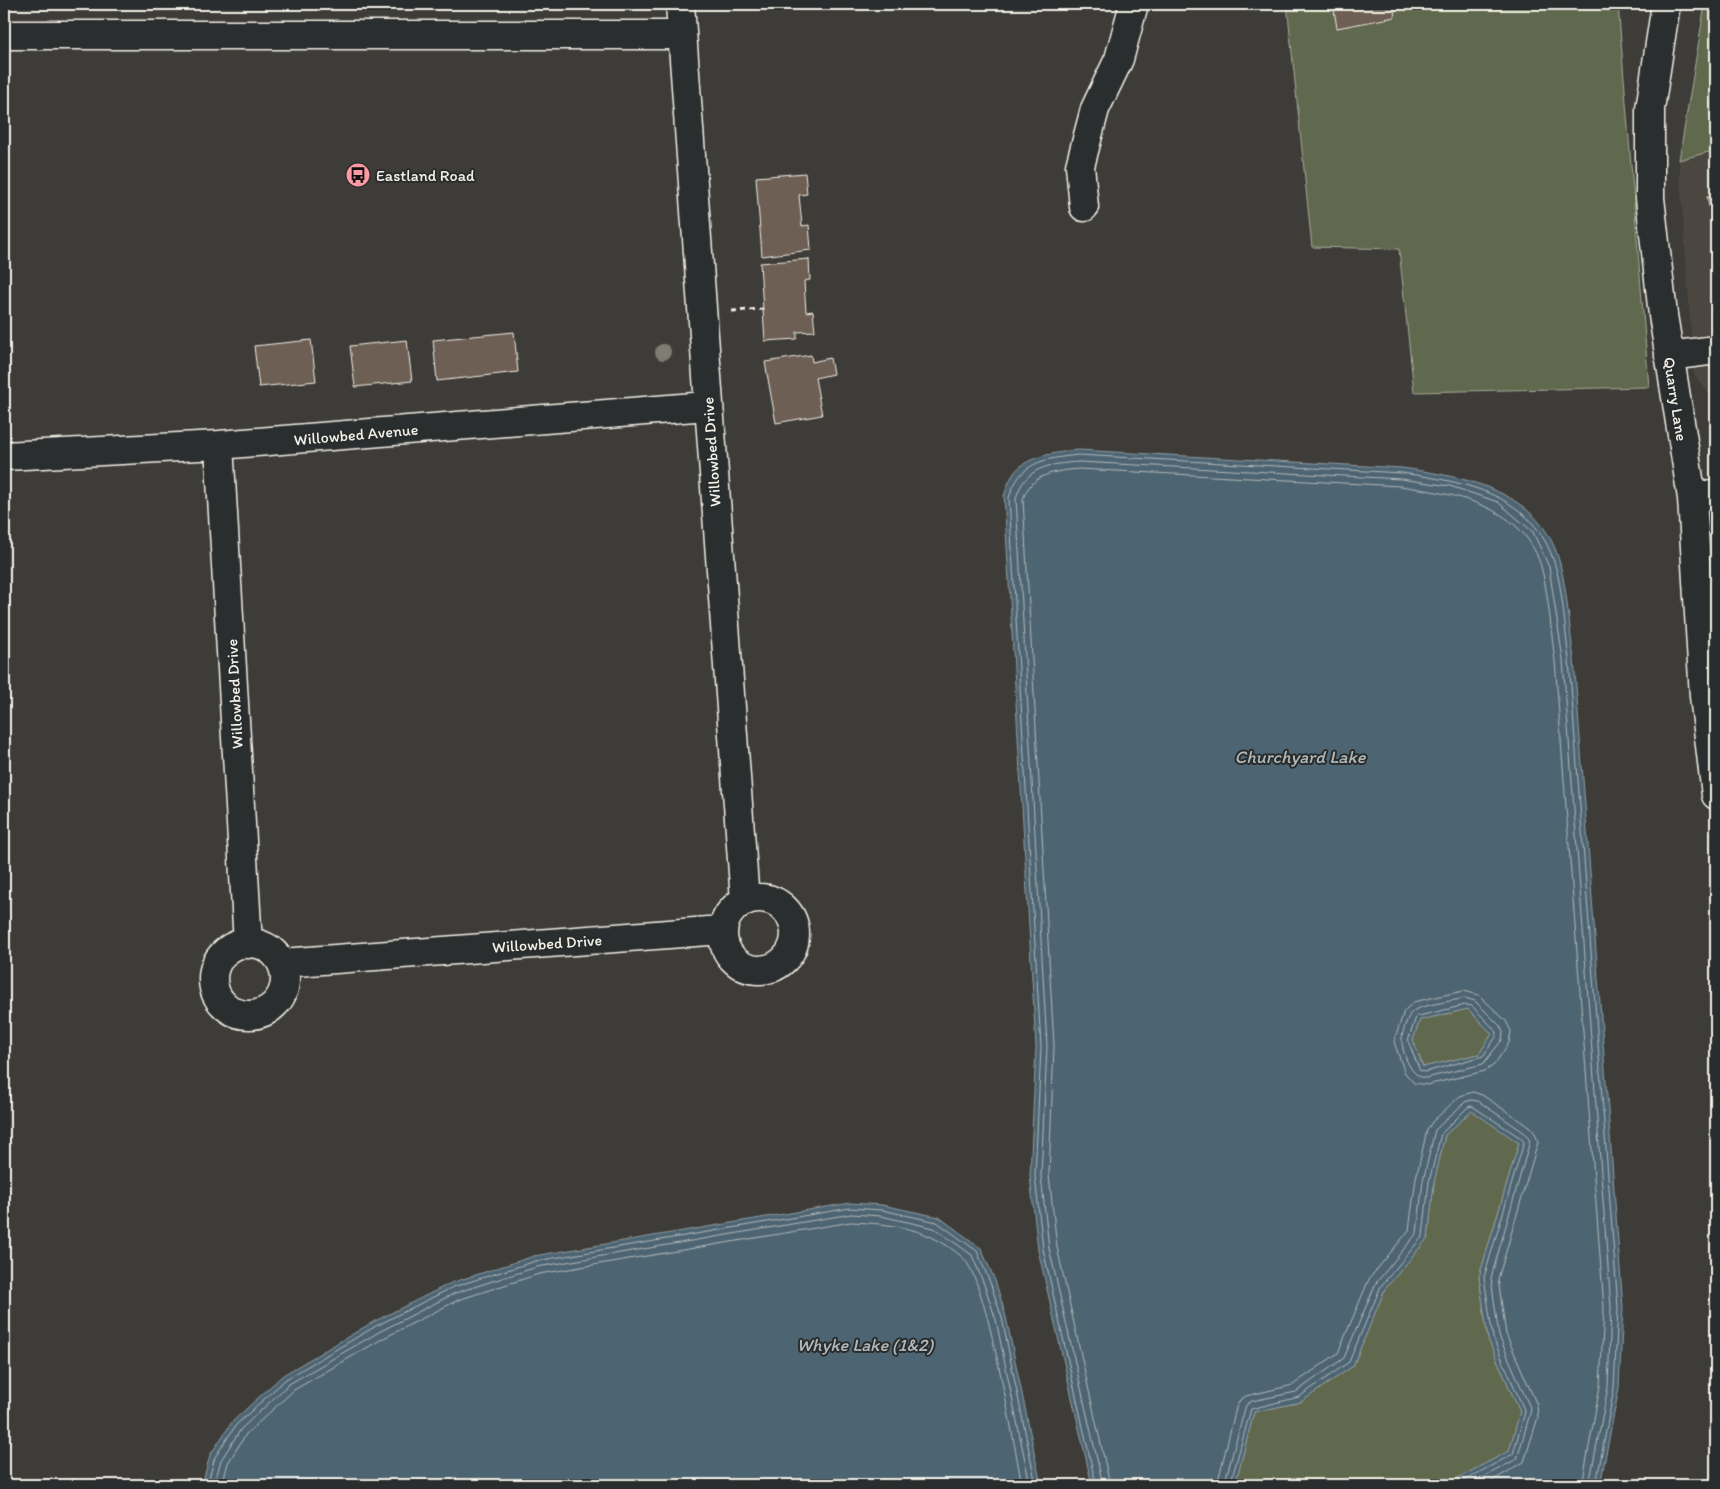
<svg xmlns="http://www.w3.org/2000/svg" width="1720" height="1489" viewBox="0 0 1720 1489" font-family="Itim,sans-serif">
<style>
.built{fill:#4c4641}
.green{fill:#60684e;stroke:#aaac9b}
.water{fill:#4e6573;stroke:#909da2;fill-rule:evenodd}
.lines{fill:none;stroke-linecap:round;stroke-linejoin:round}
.shore{stroke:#b2b9b9;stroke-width:1}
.building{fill:#6d5e53;stroke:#f4f1e8}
.minor-casing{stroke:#f4f1e8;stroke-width:31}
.path{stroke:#f4f1e8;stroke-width:3;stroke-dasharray:5 4;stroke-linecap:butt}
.minor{stroke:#2a2d2e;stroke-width:28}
.tree{fill:#7d7d73}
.labels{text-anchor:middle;stroke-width:4;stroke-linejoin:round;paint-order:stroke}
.poi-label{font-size:16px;fill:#f4f1e8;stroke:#2a2d2e;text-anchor:start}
.street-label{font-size:16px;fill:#f4f1e8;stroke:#2a2d2e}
.water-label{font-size:18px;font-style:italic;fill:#b2b9b9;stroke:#2a2d2e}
</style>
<rect width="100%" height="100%" fill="#3e3c39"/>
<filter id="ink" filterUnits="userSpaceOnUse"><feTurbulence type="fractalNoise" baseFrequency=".02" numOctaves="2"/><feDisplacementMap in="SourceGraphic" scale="10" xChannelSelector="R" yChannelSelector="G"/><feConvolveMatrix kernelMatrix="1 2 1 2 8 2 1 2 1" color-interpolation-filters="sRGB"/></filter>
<g filter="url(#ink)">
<path class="built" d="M1716,150V402L1694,375L1679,160Z"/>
<path class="green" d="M1287,4H1618L1649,387L1414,392L1399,249L1312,247Z
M1705,4H1716V150L1679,160Z
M1468,1009L1492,1034L1479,1054L1423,1067L1413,1040L1420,1020Z
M1472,1110L1519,1143L1479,1277L1488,1339L1520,1412L1509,1451L1445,1485H1235L1254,1412L1301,1402L1353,1366L1385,1289L1428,1238L1434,1183L1445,1135Z"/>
<path class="water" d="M1078,450L1402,468C1467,477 1542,491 1560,564C1568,595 1569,628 1574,659L1623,1308L1619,1388L1600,1485H1445L1509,1451L1520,1412L1488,1339L1479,1277L1519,1143L1472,1111L1445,1135L1434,1183L1428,1238L1385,1289L1353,1366L1301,1402L1254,1412L1235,1485H1092L1038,1250L1030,1176L1036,1047L1004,496C1006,490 1008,483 1011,478C1022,455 1057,453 1078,450ZM1468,1009L1492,1034L1479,1054L1423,1067L1413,1040L1420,1020Z
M850,1203L882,1205L939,1217L981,1248L996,1283L1006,1317L1041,1485H202L210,1455L232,1422L283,1375L373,1322L451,1283L534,1256Z"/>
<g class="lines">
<path class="shore" d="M1464,991L1479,995L1506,1021L1511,1031L1509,1043L1494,1065L1485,1071L1427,1085L1414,1083L1405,1073L1394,1042L1404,1011L1414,1002Z
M1465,998L1475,1001L1500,1026L1503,1032L1502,1040L1483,1064L1426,1078C1411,1078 1403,1054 1402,1042C1401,1035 1407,1017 1412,1012C1419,1005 1454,1001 1465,998Z
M1466,1005L1472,1006L1497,1032L1496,1037L1483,1056L1425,1072L1420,1071L1408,1041L1416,1017Z
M207,1485L215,1457L236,1425L286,1379L376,1326L453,1287L536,1261L850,1208L882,1210L937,1222L977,1251L991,1285L1002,1318L1036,1485
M214,1485L221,1460L241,1429L289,1384L379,1332L455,1293L537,1267L851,1214L881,1216L934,1228L972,1255L985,1287L996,1320L1030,1485
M222,1485L228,1463L246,1434L294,1390L382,1339L458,1300L539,1274L851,1222C894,1224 930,1228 963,1258C987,1279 1014,1446 1022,1485
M1096,1485L1043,1249L1035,1176L1041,1047L1009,498C1020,461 1044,459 1078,455L1402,473C1466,482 1534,494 1555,565C1563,591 1565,632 1569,660L1618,1308L1614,1388L1596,1485
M1103,1485L1049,1248L1041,1176L1047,1046L1016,498C1025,467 1049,464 1079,462L1401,479L1450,486L1498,502L1533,532L1549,567L1563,660L1611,1308L1608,1387L1589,1485
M1110,1485L1057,1247L1049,1175L1054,1046L1023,499C1031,474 1055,471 1079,469L1400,486C1456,494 1526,506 1542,570C1549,599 1551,631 1555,661L1604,1309L1600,1386L1582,1485
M1217,1485L1236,1408L1240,1400L1246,1396L1293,1385L1338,1353L1369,1279L1409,1230L1416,1178L1427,1130L1433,1121L1460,1096L1473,1092L1482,1095L1530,1127L1535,1133L1538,1142L1498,1279L1506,1334L1537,1405L1538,1417L1524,1462L1485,1485
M1224,1485L1246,1405L1252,1401L1296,1392L1344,1358L1376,1283L1417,1233L1423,1181L1435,1130L1465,1102L1471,1100L1478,1101L1525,1133L1530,1141L1491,1278L1499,1336L1531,1410L1517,1459L1469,1485
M1230,1485L1251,1409L1299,1397L1349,1362L1381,1286L1423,1236L1429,1182L1441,1134L1468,1107L1472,1106L1521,1138L1524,1142L1484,1277L1493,1338L1525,1412L1513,1454L1456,1485"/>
</g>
<path class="building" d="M1333,4H1393L1395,17L1337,28Z
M805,173L807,194L799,195L802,226L809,225L811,250L762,256L756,177Z
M1716,195V237L1707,197Z
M809,259L810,280L804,281L806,312L813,311L815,331L797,332V339L765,341L760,263Z
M514,332L518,372L437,381L433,340Z
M311,340L316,381L259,387L254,346Z
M407,340L412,381L355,387L350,346Z
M811,355L812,362L830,358L833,374L815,378L822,415L776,423L765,362Z"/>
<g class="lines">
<defs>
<path id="minor" d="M680,4L745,901
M1666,4L1650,109V198L1663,315L1692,498L1704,696L1716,795
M4,35H681
M1084,207L1080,166L1095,109L1119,59L1134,4
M1669,356L1716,350
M219,445L248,944
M4,456L219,445L707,406
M1692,498L1716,494
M723 934a36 36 0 1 1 72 0a36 36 0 1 1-72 0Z
M213 979a36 36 0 1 1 72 0a36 36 0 1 1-72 0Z
M282,963L722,930"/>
</defs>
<use href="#minor" class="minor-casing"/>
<path class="path" d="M732,311L763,309"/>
<use href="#minor" class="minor"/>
</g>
<circle class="tree" cx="663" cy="352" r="8"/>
</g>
<defs>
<symbol id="bus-disc" viewBox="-11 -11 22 22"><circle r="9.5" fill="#ff9aa2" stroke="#2a2d2e"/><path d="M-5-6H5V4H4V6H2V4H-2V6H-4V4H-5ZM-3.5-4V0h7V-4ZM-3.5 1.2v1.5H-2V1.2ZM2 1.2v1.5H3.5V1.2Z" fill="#111"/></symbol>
</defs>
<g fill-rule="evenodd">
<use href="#bus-disc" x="344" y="161" width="28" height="28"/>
</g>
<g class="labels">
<g class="poi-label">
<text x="376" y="181">Eastland Road</text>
</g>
<g class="street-label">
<text transform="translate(1676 399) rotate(81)" y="6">Quarry Lane</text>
<text transform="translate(356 434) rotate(-5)" y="6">Willowbed Avenue</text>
<text transform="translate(711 452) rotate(-94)" y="6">Willowbed Drive</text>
<text transform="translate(234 694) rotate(-93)" y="6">Willowbed Drive</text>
<text transform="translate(547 943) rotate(-4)" y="6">Willowbed Drive</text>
</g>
<g class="water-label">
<text x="1300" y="763">Churchyard Lake</text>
<text x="865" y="1351">Whyke Lake (1&amp;2)</text>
</g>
</g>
<rect width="1720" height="1489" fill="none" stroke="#2a2d2e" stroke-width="20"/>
<rect x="10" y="10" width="1700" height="1469" fill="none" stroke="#f4f1e8" stroke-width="2" filter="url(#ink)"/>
</svg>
